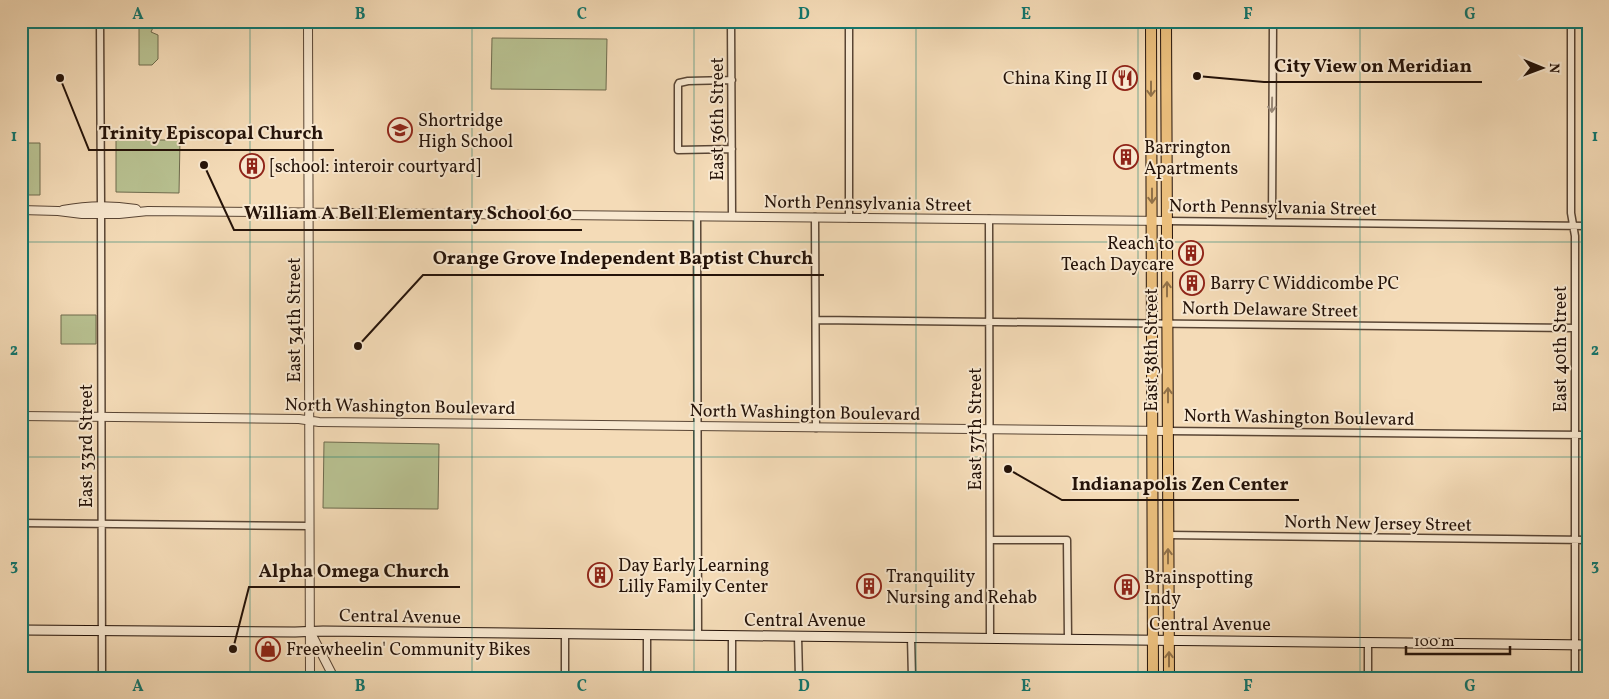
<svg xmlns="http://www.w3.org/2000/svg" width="1609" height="699" viewBox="0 0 1609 699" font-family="Vollkorn,serif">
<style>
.green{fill:#b8c191;stroke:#6e6a4d}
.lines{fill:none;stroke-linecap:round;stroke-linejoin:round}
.minor-casing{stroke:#594534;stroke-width:9}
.tertiary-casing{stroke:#594534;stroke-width:10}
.secondary-casing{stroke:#251309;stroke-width:11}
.primary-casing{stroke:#251309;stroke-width:12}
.minor{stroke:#f8e8d0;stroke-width:6}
.tertiary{stroke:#f8e8d0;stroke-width:8}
.secondary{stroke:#f8e8d0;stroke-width:9}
.primary{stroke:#eabe7c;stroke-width:10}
.oneway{stroke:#917148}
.oneway2{stroke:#998876}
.grid{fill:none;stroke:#0f766e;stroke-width:1;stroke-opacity:0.55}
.labels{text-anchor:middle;stroke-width:4;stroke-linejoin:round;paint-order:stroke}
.poi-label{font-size:18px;fill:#251309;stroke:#f8e8d0;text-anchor:start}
.street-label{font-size:18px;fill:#251309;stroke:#f8e8d0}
.leader{fill:none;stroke:#251309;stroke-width:2}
.callout-dot{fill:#251309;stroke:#f8e8d0;stroke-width:2}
.callout-label{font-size:19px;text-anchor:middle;font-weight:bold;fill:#251309;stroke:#f8e8d0;stroke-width:4;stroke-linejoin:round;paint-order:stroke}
.neatline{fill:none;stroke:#0f766e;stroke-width:2}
.grid-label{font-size:16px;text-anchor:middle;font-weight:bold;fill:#0f766e}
</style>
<rect width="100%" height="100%" fill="#f4dbb7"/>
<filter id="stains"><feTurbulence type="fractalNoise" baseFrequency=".004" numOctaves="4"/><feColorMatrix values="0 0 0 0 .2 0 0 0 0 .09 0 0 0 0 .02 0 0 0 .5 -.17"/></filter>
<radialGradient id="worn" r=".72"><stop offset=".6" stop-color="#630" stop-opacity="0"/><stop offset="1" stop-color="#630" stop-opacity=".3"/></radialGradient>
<path class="green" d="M147,21H156L151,32L158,35V59L152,65H139V23Z
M492,38L607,39L606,90L491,89Z
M116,140H180L179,193L116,192Z
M21,143H40V195H21Z
M61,315H96V344H61Z
M324,442L439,444L438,509L323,508Z"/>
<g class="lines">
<defs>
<path id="minor" d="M100,21L101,206
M731,21L732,216
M1571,21V213L1575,236V678
M732,80L688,81L679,83L678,85V150L732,149
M101,214L102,678
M697,216L698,636
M815,217L816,428
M849,218V21
M989,219L990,638
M1167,221L1588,226
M1272,222L1273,21
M816,320L1575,328
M1168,431L1588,435
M21,523L309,526
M1168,535L1588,540
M990,540H1067L1068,639
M647,635V678
M732,636V678
M798,636L799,678
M911,637L912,678
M1368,642V678
M565,678V634"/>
<path id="tertiary" d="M308,21L310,678
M21,210L58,211L82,214H119L148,211L1167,221
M63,210C88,205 112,205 136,209
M21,416L299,419L319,422L1168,431
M311,633L334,678"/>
<path id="secondary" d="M21,630L295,632L323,631L1588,645"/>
<path id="primary" d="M1151,21L1153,678
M1166,21L1169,678"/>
</defs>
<use href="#minor" class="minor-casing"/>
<use href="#tertiary" class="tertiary-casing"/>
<use href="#secondary" class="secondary-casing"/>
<use href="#primary" class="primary-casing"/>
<use href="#minor" class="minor"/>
<use href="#tertiary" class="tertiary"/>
<use href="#secondary" class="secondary"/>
<use href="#primary" class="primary"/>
</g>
<defs><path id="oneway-shaft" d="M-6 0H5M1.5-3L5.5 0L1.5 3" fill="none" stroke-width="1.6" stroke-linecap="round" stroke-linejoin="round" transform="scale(1.25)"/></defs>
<g class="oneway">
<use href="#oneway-shaft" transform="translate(1151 89) rotate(90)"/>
<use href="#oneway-shaft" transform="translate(1152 196) rotate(90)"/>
<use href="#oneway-shaft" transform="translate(1167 289) rotate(-90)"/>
<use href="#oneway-shaft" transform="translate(1168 395) rotate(-90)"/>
<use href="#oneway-shaft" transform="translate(1168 556) rotate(-90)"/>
<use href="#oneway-shaft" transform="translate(1169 659) rotate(-90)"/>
</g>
<use class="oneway2" href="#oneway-shaft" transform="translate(1272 105) rotate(91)"/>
<path class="grid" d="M250,21V678M472,21V678M694,21V678M916,21V678M1138,21V678M1360,21V678M21,242H1588M21,457H1588"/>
<defs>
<symbol id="restaurant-ring" viewBox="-11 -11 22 22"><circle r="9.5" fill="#f8e8d0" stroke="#8f2418" stroke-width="1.5"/><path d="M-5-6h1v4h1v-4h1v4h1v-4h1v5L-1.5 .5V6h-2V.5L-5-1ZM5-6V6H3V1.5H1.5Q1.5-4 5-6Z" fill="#8f2418"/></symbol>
<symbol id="school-ring" viewBox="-11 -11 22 22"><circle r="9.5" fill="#f8e8d0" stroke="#8f2418" stroke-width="1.5"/><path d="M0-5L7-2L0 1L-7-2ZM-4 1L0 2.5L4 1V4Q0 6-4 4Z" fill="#8f2418"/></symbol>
<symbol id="building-ring" viewBox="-11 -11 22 22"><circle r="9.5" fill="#f8e8d0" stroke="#8f2418" stroke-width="1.5"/><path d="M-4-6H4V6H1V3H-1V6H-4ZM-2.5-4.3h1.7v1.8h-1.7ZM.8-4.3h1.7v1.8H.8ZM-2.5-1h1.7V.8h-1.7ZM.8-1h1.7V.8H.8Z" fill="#8f2418"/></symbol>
<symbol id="shop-ring" viewBox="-11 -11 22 22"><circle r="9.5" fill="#f8e8d0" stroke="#8f2418" stroke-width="1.5"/><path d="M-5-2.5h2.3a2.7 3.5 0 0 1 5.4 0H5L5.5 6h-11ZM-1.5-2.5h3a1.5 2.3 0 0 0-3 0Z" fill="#8f2418"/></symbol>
</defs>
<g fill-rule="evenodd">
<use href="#restaurant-ring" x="1111" y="64" width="28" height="28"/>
<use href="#school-ring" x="386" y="116" width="28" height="28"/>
<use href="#building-ring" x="1112" y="143" width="28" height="28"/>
<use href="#building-ring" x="238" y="152" width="28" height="28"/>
<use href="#building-ring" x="1177" y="239" width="28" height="28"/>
<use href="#building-ring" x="1178" y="269" width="28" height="28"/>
<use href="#building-ring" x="586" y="561" width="28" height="28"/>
<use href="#building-ring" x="855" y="572" width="28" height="28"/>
<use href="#building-ring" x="1113" y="573" width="28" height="28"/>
<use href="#shop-ring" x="254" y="635" width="28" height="28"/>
</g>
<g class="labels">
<g class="poi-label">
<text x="1108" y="84" text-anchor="end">China King II</text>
<text x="418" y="126">Shortridge<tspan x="418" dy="21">High School</tspan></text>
<text x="1144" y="153">Barrington<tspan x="1144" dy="21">Apartments</tspan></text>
<text x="270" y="172">[school: interoir courtyard]</text>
<text x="1174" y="249" text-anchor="end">Reach to<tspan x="1174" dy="21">Teach Daycare</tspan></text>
<text x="1210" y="289">Barry C Widdicombe PC</text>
<text x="618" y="571">Day Early Learning<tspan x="618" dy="21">Lilly Family Center</tspan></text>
<text x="886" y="582">Tranquility<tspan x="886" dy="21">Nursing and Rehab</tspan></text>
<text x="1144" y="583">Brainspotting<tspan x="1144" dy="21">Indy</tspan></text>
<text x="286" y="655">Freewheelin' Community Bikes</text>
</g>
<g class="street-label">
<text transform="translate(717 119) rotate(-90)" y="6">East 36th Street</text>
<text transform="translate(868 203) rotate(1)" y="6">North Pennsylvania Street</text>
<text transform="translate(1273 207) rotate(1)" y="6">North Pennsylvania Street</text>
<text transform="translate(1270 309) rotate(1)" y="6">North Delaware Street</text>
<text transform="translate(294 320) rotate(-90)" y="6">East 34th Street</text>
<text transform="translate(1560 349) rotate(-90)" y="6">East 40th Street</text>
<text transform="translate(1151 350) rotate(-90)" y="6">East 38th Street</text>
<text transform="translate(400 406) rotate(1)" y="6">North Washington Boulevard</text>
<text transform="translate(805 412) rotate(1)" y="6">North Washington Boulevard</text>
<text transform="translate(1299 417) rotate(1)" y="6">North Washington Boulevard</text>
<text transform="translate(975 429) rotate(-90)" y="6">East 37th Street</text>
<text transform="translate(86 446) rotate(-90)" y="6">East 33rd Street</text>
<text transform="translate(1378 523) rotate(1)" y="6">North New Jersey Street</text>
<text transform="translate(400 616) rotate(1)" y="6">Central Avenue</text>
<text x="805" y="626">Central Avenue</text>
<text x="1210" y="630">Central Avenue</text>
</g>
</g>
<path class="leader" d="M1197 76L1264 82H1482M60 78L89 150H334M204 165L234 230H582M358 346L423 275H824M1008 469L1062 500H1299M233 649L249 587H460"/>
<g class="callout-dot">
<circle cx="1197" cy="76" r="5"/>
<circle cx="60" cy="78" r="5"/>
<circle cx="204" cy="165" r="5"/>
<circle cx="358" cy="346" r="5"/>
<circle cx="1008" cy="469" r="5"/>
<circle cx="233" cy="649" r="5"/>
</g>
<g class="callout-label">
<text x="1373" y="72">City View on Meridian</text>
<text x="211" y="139">Trinity Episcopal Church</text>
<text x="408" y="219">William A Bell Elementary School 60</text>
<text x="623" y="264">Orange Grove Independent Baptist Church</text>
<text x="1180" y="490">Indianapolis Zen Center</text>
<text x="354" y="577">Alpha Omega Church</text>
</g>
<rect width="1609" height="699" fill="none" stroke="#f4dbb7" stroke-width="55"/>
<g transform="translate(1542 68) rotate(91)" stroke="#f8e8d0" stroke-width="4" paint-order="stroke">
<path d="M0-4L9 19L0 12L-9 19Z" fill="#251309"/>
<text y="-8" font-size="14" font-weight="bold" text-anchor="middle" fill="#251309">N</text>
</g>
<path d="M1406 646v8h104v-8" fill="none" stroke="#251309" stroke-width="2.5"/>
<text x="1414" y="646" font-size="15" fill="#251309" stroke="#f8e8d0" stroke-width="4" paint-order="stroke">100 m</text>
<rect x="28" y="28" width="1554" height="644" class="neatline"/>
<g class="grid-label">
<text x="138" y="19">A</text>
<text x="360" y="19">B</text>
<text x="582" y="19">C</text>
<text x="804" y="19">D</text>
<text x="1026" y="19">E</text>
<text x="1248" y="19">F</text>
<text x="1470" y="19">G</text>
<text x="14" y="141">1</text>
<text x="1595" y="141">1</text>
<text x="14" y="355">2</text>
<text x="1595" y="355">2</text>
<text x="14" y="570">3</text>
<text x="1595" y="570">3</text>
<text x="138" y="691">A</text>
<text x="360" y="691">B</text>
<text x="582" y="691">C</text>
<text x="804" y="691">D</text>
<text x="1026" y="691">E</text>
<text x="1248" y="691">F</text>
<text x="1470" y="691">G</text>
</g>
<rect width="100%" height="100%" filter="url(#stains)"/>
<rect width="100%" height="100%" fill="url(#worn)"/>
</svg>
